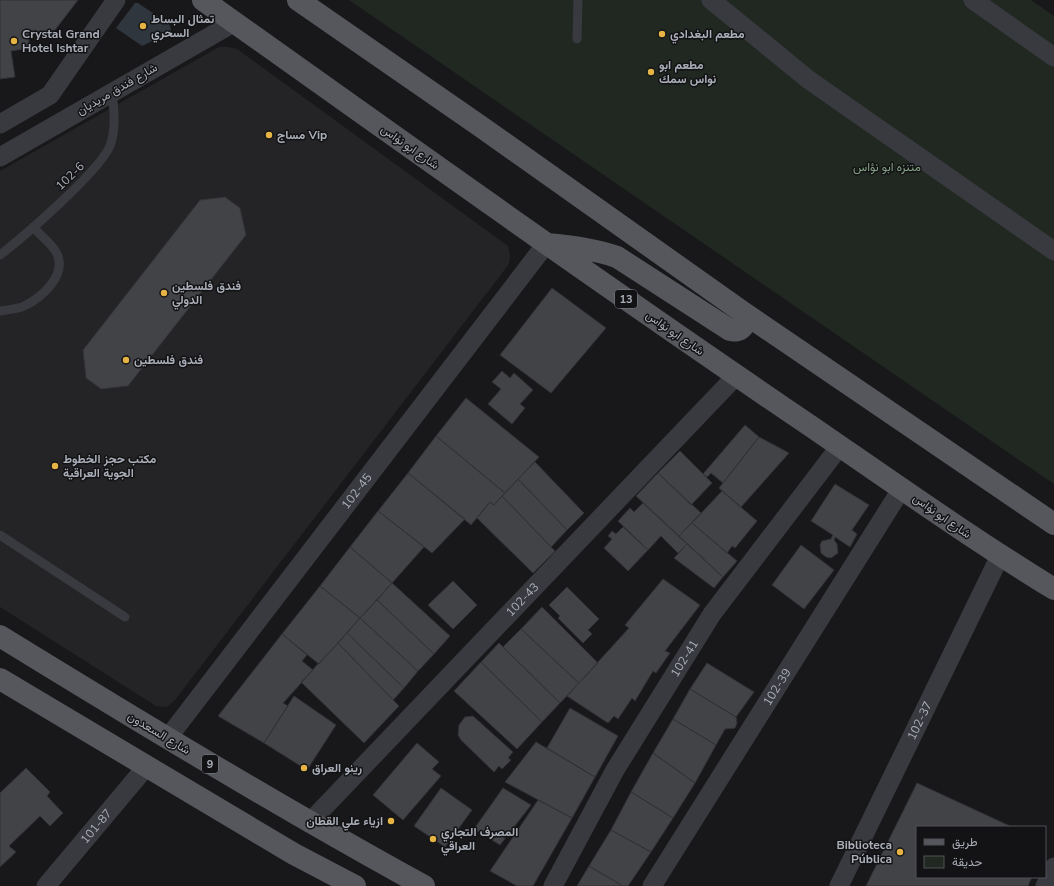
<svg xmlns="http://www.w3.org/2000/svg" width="1054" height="886" viewBox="0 0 1054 886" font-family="'Nunito Sans',Vazirmatn,sans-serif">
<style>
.built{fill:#242427}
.green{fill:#202821}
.water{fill:#2f363d}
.building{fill:#424347;stroke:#323236}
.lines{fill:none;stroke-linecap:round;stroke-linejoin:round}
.lane{stroke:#393a3f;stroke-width:9}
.street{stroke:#393a3f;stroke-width:19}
.primary{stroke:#55575d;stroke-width:22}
.poi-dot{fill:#e5b445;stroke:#131315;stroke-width:1.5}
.labels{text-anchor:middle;stroke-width:3;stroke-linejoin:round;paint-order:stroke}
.shield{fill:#131315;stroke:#7d8088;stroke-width:1}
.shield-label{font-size:11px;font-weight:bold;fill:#abafb9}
.poi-label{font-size:12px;font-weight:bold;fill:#abafb9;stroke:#131315;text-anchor:start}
.street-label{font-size:12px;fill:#abafb9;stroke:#131315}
.park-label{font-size:12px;fill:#84a286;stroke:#131315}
</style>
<rect width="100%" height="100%" fill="#18181a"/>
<path class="built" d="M219,47H228L237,49L508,246L510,256L509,264L175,700L167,707L156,706L0,607V171Z"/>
<path class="green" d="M349,0H1031L1054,16V484Z"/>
<path class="water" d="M135,3H138L169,24L171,29L169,33L142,46L116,28Z"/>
<path class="building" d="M0,0H78L55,30L28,34L30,48L11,51L15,77L0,79Z
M225,197L240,208L246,235L128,386L101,389L86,378L83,350L200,200Z
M552,288L606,328L551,393L500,355Z
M502,371L510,378L514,373L533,390L520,404L525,408L512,424L488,404L501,389L492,382Z
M466,398L539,457L505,493L436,436Z
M745,425L759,437L723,483L711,473L707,477L703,474Z
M436,436L505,493L494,505L490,502L471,525L408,473Z
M759,437L789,453L741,507L719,488Z
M680,451L712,483L691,505L658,473Z
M535,462L584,513L567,530L518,479Z
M408,473L465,519L432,553L378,511Z
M658,473L701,513L679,536L636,496Z
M518,479L567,530L551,547L502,496Z
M835,484L869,505L852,530L857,534L850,547L835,537L834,540L837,544L838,553L831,558L826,557L821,553L820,545L822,541L831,539L833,535L811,521Z
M722,491L757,521L735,548L732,546L727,553L692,523Z
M502,496L555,551L533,573L477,518L490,502L494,505Z
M643,503L687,544L678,553L661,536L648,550L618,521L630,508L634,512Z
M378,511L424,547L392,583L350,547Z
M692,523L737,561L723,577L679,536Z
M623,527L648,550L628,571L604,548L612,539L608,536L612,531L616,534Z
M687,544L723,577L714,588L674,558Z
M801,545L834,570L804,609L772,585Z
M350,547L392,583L360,618L320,586Z
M663,579L700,605L665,651L670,653L656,673L653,671L635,701L632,698L618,719L614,716L608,723L567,696L629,628L625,625Z
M453,581L477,605L453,629L428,605Z
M392,583L450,636L434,654L377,600Z
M320,586L360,618L319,664L282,634Z
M567,587L599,619L588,630L592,634L583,643L558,618L560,616L549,605Z
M377,600L434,654L418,671L360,618Z
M542,607L598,663L579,683L521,629Z
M360,618L418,671L404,688L347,633Z
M521,629L579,683L560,703L503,647Z
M347,633L404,688L393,700L338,643Z
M282,634L307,655L302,661L313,670L283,703L288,706L264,743L218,716Z
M338,643L399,706L364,743L301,682Z
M499,643L560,703L542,722L481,662Z
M481,662L542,722L517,749L454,691Z
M707,663L754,692L736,717L690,689Z
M690,689L736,717L737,723L735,728L725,729L716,745L673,719Z
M294,696L336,725L307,770L264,743Z
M570,708L618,736L595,777L547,748Z
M473,716L513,752L508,758L511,760L502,769L499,766L494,772L461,740L458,735L459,725L465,717Z
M673,719L716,745L695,783L653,753Z
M536,742L595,777L572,818L505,782Z
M417,743L439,762L432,769L441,776L403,820L373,795Z
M653,753L695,783L673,818L631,792Z
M26,768L50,792L47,796L63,813L50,826L40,816L9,846L16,852L0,867V793Z
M917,783L1012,827H917V877H1032L1028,886H866Z
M441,788L472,810L445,847L414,826Z
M503,788L531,805L500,845L474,829Z
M631,792L673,818L651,852L611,830Z
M538,800L572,818L533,886H517L490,871Z
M611,830L651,852L628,886H623L589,866Z
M589,866L623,886H577Z"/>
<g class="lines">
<path class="lane" d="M577,39L578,0
M0,255C22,238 105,167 111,143C116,126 114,109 112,92
M0,311C7,310 15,309 22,307C40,299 69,275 56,252C51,243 40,235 33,227
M0,535L125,617"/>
<g class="street">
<path d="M711,0L809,80L1054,251"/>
<path d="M973,0L1054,57"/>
<path d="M0,124L50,95L116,0"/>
<path d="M0,157L235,22"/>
<path id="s1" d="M167,739L546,244"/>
<path id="s2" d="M309,823L736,376"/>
<path id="s3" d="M46,886L146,767"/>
<path id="s4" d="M553,886L615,770L712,614L840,446"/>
<path id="s5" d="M652,886L902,488"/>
<path id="s6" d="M839,886L1000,556"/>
<path d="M1045,886L1054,867"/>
</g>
<path class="primary" d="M203,0C405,144 607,288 812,427C892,482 971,538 1054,589
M298,0L480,126L744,313L1054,524
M547,244C572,246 594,249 617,257L730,330C741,333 748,324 744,313
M0,636C140,722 280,807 424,886
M0,679L294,854L355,886"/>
</g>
<g class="poi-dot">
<circle cx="143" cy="26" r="4"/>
<circle cx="662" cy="34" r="4"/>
<circle cx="14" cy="41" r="4"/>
<circle cx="651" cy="72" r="4"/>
<circle cx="269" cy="135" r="4"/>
<circle cx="164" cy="293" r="4"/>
<circle cx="126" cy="360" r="4"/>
<circle cx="55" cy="466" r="4"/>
<circle cx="304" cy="768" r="4"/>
<circle cx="391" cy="821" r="4"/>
<circle cx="433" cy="839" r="4"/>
<circle cx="900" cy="852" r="4"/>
</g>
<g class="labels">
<g class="shield">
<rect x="615" y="290" width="22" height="18" rx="3"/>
<rect x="202" y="755" width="16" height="18" rx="3"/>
</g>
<g class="shield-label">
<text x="626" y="303">13</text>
<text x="210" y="768">9</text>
</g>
<g class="poi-label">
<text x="151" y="23">تمثال البساط<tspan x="151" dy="14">السحري</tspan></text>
<text x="22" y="38">Crystal Grand<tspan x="22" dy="14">Hotel Ishtar</tspan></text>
<text x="670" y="38">مطعم البغدادي</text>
<text x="659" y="69">مطعم ابو<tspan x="659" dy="14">نواس سمك</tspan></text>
<text x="277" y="139">مساج Vip</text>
<text x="172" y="290">فندق فلسطين<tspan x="172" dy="14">الدولي</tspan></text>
<text x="134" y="364">فندق فلسطين</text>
<text x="63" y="463">مكتب حجز الخطوط<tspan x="63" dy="14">الجوية العراقية</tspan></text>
<text x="312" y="772">رينو العراق</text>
<text x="383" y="825" text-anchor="end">ازياء علي القطان</text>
<text x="441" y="836">المصرف التجاري<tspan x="441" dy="14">العراقي</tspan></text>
<text x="892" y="849" text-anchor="end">Biblioteca<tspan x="892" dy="14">Pública</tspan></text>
</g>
<g class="street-label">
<text transform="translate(117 89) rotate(-30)" y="4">شارع فندق مريديان</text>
<text transform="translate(410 147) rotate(35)" y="4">شارع ابو نؤاس</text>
<text transform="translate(70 176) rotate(-44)" y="4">102-6</text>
<text transform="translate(675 333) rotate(35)" y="4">شارع ابو نؤاس</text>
<text dy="4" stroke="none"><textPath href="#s1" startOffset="312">102-45</textPath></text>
<text transform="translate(942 516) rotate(35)" y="4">شارع ابو نؤاس</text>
<text dy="4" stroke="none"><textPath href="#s2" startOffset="309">102-43</textPath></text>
<text dy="4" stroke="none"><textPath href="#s4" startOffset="263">102-41</textPath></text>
<text dy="4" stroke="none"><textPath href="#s5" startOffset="235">102-39</textPath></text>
<text dy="4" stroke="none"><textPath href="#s6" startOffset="184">102-37</textPath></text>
<text transform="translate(159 733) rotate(31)" y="4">شارع السعدون</text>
<text dy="4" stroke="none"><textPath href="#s3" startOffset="78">101-87</textPath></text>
</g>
<g class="park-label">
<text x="887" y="171">متنزه ابو نؤاس</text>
</g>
</g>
<rect x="916" y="826" width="130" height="52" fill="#131315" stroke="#505157"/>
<rect x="924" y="839" width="20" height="6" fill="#55575d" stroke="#505157"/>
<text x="952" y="846" font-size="12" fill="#abafb9">طريق</text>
<rect x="924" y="856" width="20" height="12" fill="#202821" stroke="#505157"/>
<text x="952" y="866" font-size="12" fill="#abafb9">حديقة</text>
</svg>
